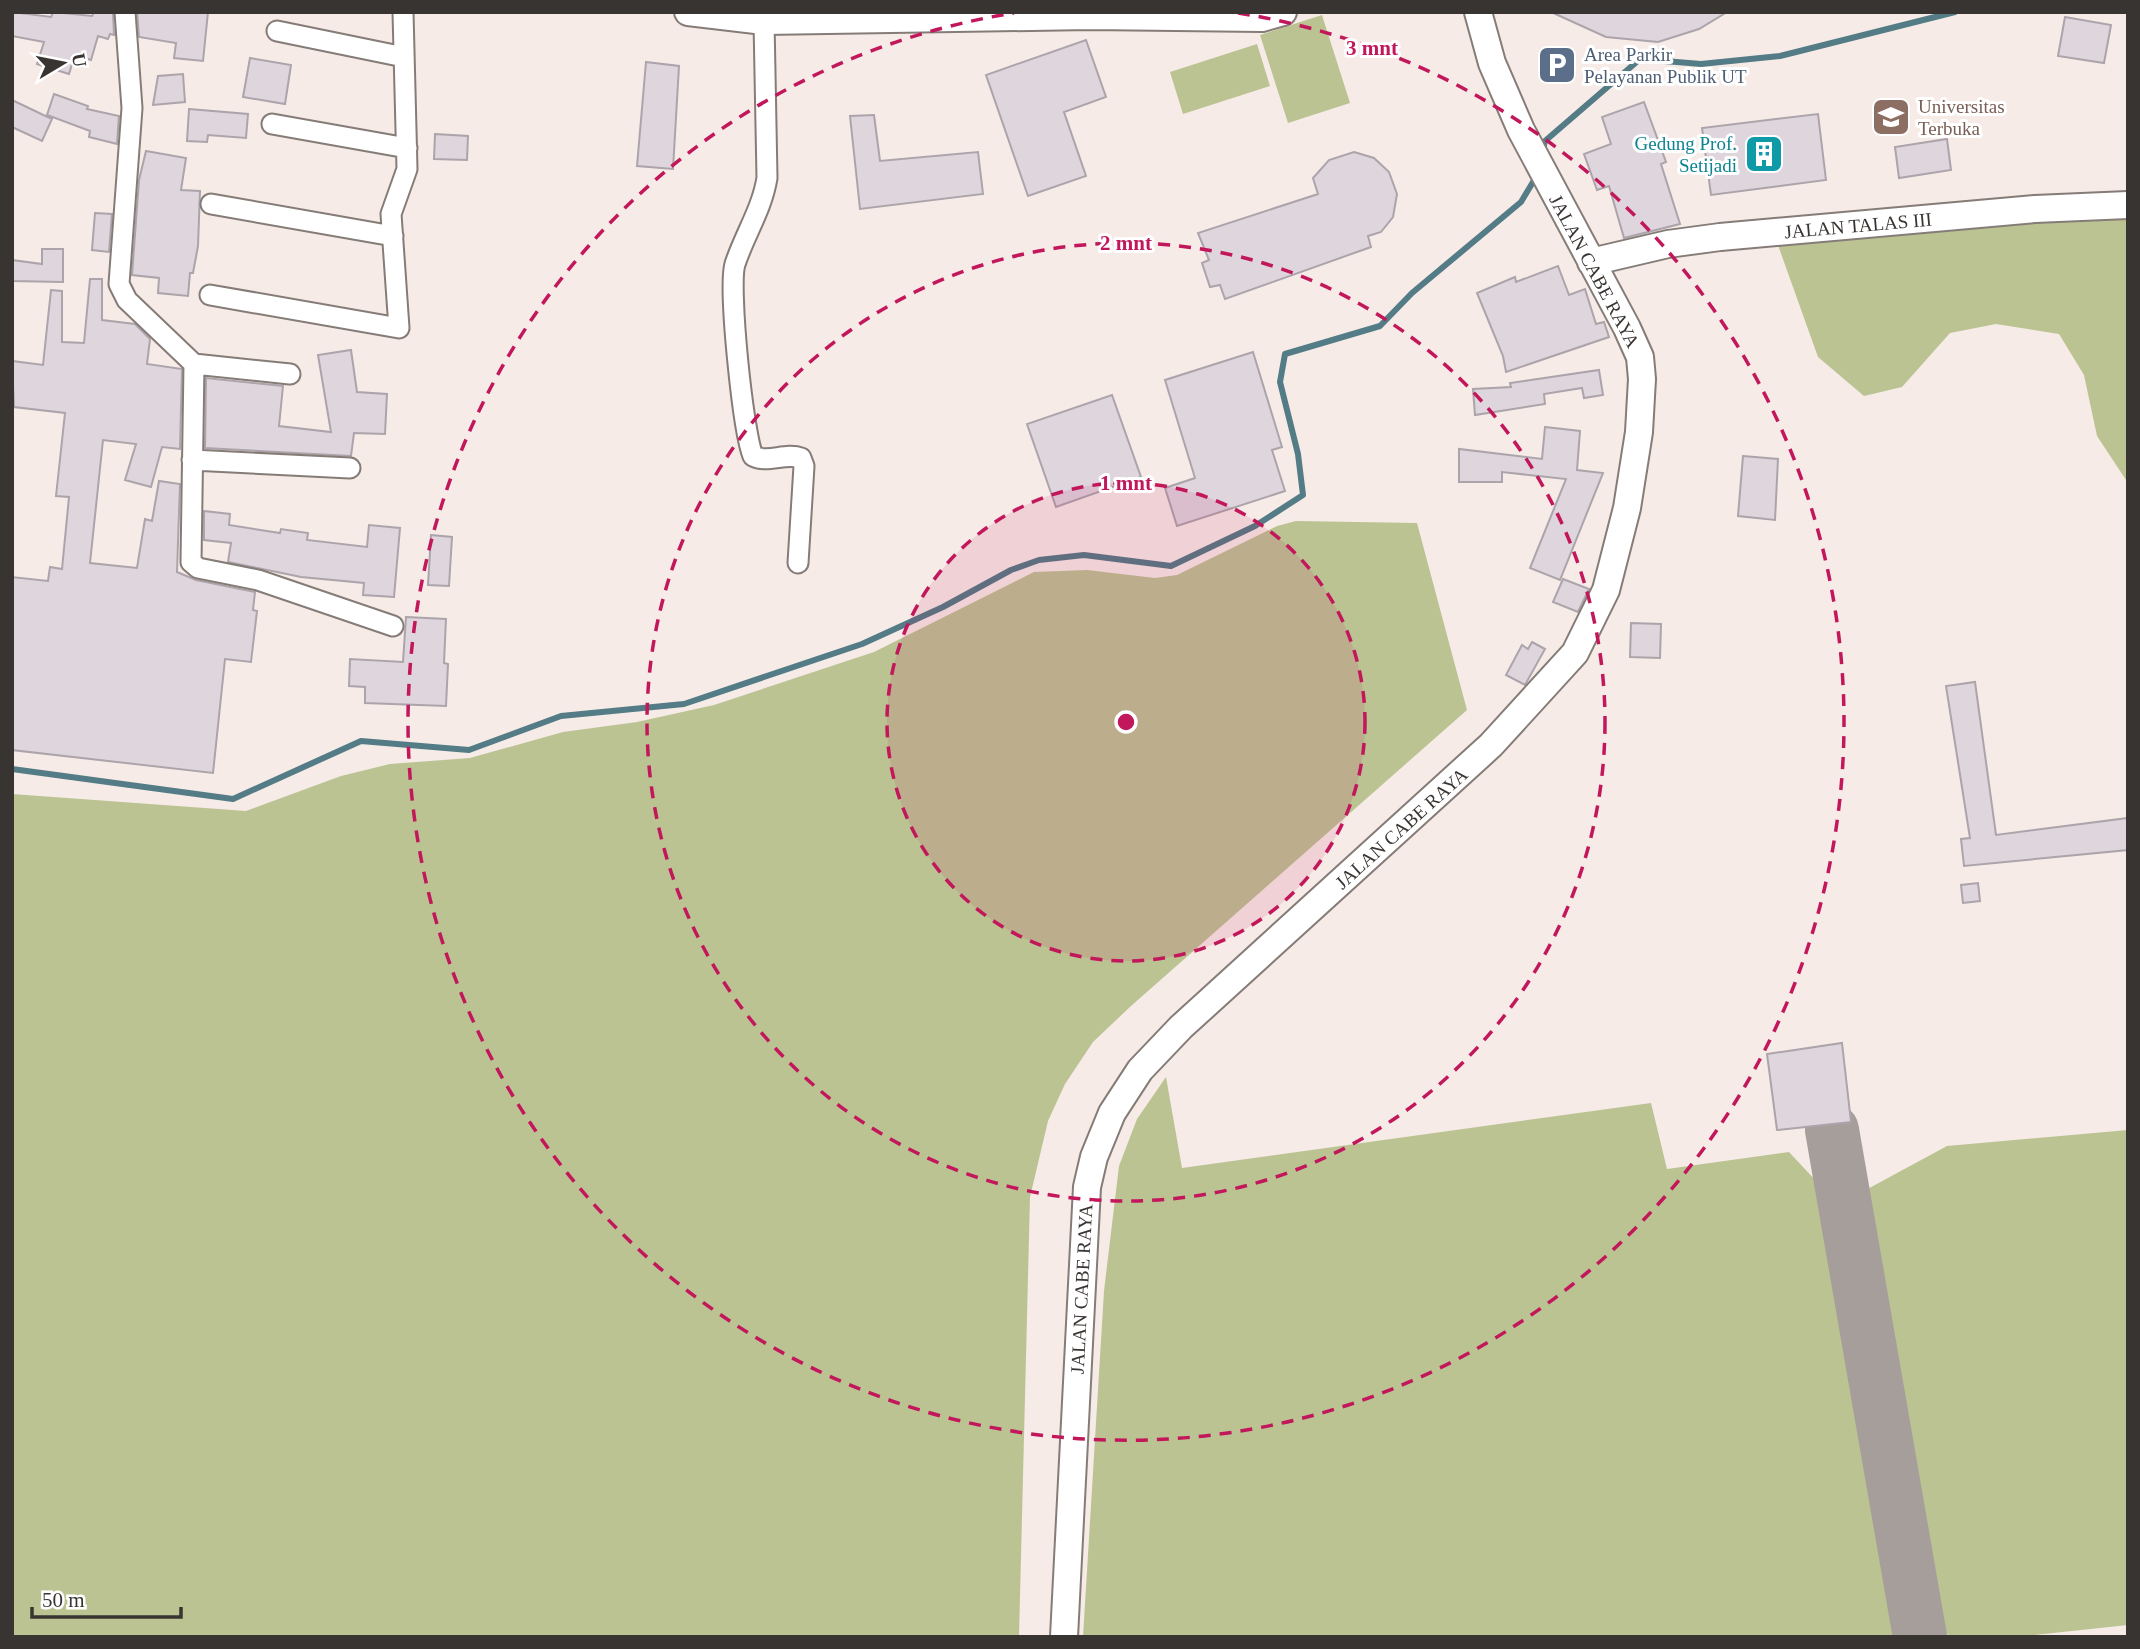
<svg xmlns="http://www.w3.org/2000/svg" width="2140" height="1649" viewBox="0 0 2140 1649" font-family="Georgia,serif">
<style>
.green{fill:#bbc393}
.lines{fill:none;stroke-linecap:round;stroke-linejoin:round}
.stream{stroke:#537c86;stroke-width:6}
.taxiway{stroke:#a69e9a;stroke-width:54}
.building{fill:#ded5dd;stroke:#aca4ab;stroke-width:2}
.street-casing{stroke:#857c77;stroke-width:23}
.secondary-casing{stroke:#857c77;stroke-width:30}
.street{stroke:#fff;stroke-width:19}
.secondary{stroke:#fff;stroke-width:26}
.ring{fill:none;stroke:#c2185b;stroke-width:3.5;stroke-dasharray:12 9}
.labels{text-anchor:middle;stroke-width:6;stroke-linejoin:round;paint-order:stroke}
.service-label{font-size:19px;fill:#4e5e75;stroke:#fff;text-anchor:start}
.education-label{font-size:19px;fill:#785e54;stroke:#fff;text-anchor:start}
.culture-label{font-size:19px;fill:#0d838f;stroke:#fff;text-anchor:end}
.street-label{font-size:19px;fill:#383432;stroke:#fff}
.centre{fill:#c2185b;stroke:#fff;stroke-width:3.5}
.ring-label{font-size:21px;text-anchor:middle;font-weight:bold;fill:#c2185b;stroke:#fff;stroke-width:6;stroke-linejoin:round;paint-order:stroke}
</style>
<rect width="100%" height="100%" fill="#f6ebe6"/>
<path class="green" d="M1322,15L1350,103L1288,123L1260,35Z
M1257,44L1270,86L1183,114L1170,72Z
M2128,208V483L2097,436L2084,375L2059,334L1996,324L1950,333L1902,387L1864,396L1818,357L1774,234Z
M1296,521L1417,523L1467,710L1131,1006L1093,1042L1065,1084L1048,1121L1030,1197L1019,1637H12V794L246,811L341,776L390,764L470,758L563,732L637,722L714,705L874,652L1034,572L1087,570L1155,578L1177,575L1277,526Z
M1166,1077L1182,1168L1651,1103L1667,1169L1789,1152L1818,1183L1899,1632L1892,1637H1083L1104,1291L1119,1166L1137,1119Z
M2128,1130V1625L2016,1637H1951L1932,1623L1862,1192L1947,1146Z"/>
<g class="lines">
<path class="stream" d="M1542,153L1545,141L1640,59L1701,64L1780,56L1955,12
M12,769L233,799L361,741L469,750L561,716L684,704L862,644L943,607L1011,570L1039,560L1084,555L1171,566L1255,526L1303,495L1298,454L1280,382L1285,354L1380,326L1412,293L1521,202L1536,177"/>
<path class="taxiway" d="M1832,1130L1920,1637"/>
</g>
<path class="building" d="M12,12L51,17L53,12L92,16L94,12H113L114,35L110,34L108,39L98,36L91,60L75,55L69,74L37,64L44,42L12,36Z
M137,12H208L203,61L174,58L176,43L139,37Z
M1551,12H1727L1699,29L1658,42L1606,37Z
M2065,17L2111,25L2104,63L2058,56Z
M1086,40L1106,97L1064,112L1086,176L1028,196L986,75Z
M250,58L291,65L285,104L243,97Z
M646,62L679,66L673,169L637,166Z
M183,74L185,102L153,105L158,76Z
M54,94L88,106L87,109L119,116L117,144L89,137L90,131L47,115Z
M12,100L52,119L42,141L12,127Z
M1644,102L1666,162L1661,164L1680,224L1624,238L1609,186L1597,190L1584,154L1611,144L1602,117Z
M189,109L248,114L246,138L208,135L207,142L187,141Z
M1818,114L1826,180L1711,195L1702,128Z
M874,115L880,161L978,152L983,194L860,209L850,116Z
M435,134L468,136L467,160L434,159Z
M1947,139L1951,170L1899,178L1895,147Z
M146,151L186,158L181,190L200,191L198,246L193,273H190L188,296L158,293L159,278L132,275L139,180Z
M1354,152L1374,158L1389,172L1397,194L1393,217L1381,232L1368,236L1371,247L1225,299L1220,285L1210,287L1202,263L1209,260L1198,233L1318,194L1313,178L1329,160Z
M95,213L112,214L109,252L92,250Z
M42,249H63V282L12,281V260L42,264Z
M1558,266L1569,295L1585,289L1596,324L1604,322L1609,337L1506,372L1503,356L1477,293L1515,277L1516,282Z
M90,279H102V320L135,324L150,339L147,364L182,369L180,449L162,447L151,487L125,480L136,444L103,440L90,563L137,568L145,519L152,521L159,481L180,484L177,572L196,580L255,592L253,610L257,611L251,662L225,659L213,773L12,750V577L48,581L50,567L62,569L69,497L56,496L65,413L14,407L12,361L43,365L51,290L62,291V342L84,343Z
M351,350L357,392L387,394L385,434L354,433L351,456L205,448L206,378L283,386L279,426L331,432L318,355Z
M1253,352L1282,447L1272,450L1285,491L1177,526L1165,488L1195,478L1165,380Z
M1599,370L1603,395L1584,398L1582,388L1544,394L1545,404L1475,415L1473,389L1511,387L1510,383Z
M1112,395L1141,477L1056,507L1027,424Z
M1545,427L1580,431L1577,470L1603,473L1560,580L1530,568L1566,479L1502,472V482H1459V449L1542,459Z
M1743,456L1778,459L1775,520L1738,516Z
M204,511L230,514L229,525L280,533L281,529L308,533L307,540L367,547L369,525L400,528L394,597L363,595L364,583L301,577L228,562L231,543L204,540Z
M431,535L452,537L449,586L428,585Z
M1563,579L1589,589L1578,612L1553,602Z
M406,617L446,619L444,663L448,664L446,706L365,703V687L349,686L350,659L403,662Z
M1631,623L1661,624L1660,658L1630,657Z
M1532,642L1545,649L1525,685L1506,675L1522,645L1528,649Z
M1975,682L1996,835L2128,818V850L1964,866L1961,839L1970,838L1946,686Z
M1978,883L1980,901L1963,903L1961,885Z
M1842,1043L1851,1122L1777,1130L1767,1054Z"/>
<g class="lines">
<defs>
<path id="street" d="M125,12L132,108L119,284L127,300L194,364L191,562L198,568L258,580L393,626
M764,21L767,178C762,209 745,234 735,264C728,287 743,432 753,456C768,464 785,452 801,458L804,466L798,563
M277,31L404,57
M272,124L407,148
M211,204L393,236
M210,295L399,328L391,214L407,169L403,12
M194,364L290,374
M192,460L350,468"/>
<path id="secondary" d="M688,12L764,21L1090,16L1262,18L1283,12
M1591,262L1668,244L1720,237L2035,209L2128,205
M1064,1637L1087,1187L1094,1157L1112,1113L1140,1070L1181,1027L1491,745L1575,653L1606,590L1627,508L1639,432L1642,379L1640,357L1627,328L1521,130L1492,63L1478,12"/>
</defs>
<use href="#street" class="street-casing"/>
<use href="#secondary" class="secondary-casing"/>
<use href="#street" class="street"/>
<use href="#secondary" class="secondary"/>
</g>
<circle cx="1126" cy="722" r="239" fill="#c2185b" fill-opacity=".12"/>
<g class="ring">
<circle cx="1126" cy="722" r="239"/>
<circle cx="1126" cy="722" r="479"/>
<path d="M1238 13A718 718 0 1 1 1014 13"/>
</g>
<defs>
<symbol id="parking-square" viewBox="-11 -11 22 22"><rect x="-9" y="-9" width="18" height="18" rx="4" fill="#5c6f8a" stroke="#fff"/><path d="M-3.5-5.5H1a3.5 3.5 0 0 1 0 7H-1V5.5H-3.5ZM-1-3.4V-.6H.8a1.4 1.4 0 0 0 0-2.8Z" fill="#fff"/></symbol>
<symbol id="university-square" viewBox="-11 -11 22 22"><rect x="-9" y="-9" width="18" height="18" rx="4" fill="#8d6e63" stroke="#fff"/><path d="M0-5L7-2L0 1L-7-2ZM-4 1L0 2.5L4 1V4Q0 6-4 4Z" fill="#fff"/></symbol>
<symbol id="building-square" viewBox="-11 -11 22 22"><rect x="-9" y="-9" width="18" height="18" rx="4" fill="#0f9aa8" stroke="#fff"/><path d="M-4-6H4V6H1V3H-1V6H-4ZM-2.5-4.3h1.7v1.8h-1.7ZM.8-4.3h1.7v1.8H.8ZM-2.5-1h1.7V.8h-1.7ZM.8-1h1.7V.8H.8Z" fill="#fff"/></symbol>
</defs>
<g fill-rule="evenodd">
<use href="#parking-square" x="1535" y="43" width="44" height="44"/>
<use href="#university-square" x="1869" y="95" width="44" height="44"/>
<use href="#building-square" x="1742" y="132" width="44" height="44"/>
</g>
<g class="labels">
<g class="service-label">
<text x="1584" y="61">Area Parkir<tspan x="1584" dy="22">Pelayanan Publik UT</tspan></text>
</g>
<g class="education-label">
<text x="1918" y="113">Universitas<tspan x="1918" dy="22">Terbuka</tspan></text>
</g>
<g class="culture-label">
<text x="1737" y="150">Gedung Prof.<tspan x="1737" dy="22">Setijadi</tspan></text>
</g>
<g class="street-label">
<text transform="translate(1858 225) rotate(-5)" y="7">JALAN TALAS III</text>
<text transform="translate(1595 271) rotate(62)" y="7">JALAN CABE RAYA</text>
<text transform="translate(1401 828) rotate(-42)" y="7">JALAN CABE RAYA</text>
<text transform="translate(1081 1289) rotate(-87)" y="7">JALAN CABE RAYA</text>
</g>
</g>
<circle cx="1126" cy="722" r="10" class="centre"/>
<g class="ring-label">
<text x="1372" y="55">3 mnt</text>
<text x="1126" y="250">2 mnt</text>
<text x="1126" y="490">1 mnt</text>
</g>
<rect width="2140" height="1649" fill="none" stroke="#383432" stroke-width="28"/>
<g transform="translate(63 63) rotate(80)" stroke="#ffffff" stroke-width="5" paint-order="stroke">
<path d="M0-5L12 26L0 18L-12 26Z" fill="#383432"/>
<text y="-10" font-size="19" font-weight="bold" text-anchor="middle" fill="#383432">U</text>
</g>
<path d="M32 1607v10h149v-10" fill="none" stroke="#383432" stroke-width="3.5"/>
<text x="42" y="1607" font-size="21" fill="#383432" stroke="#ffffff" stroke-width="5" paint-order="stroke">50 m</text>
</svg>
